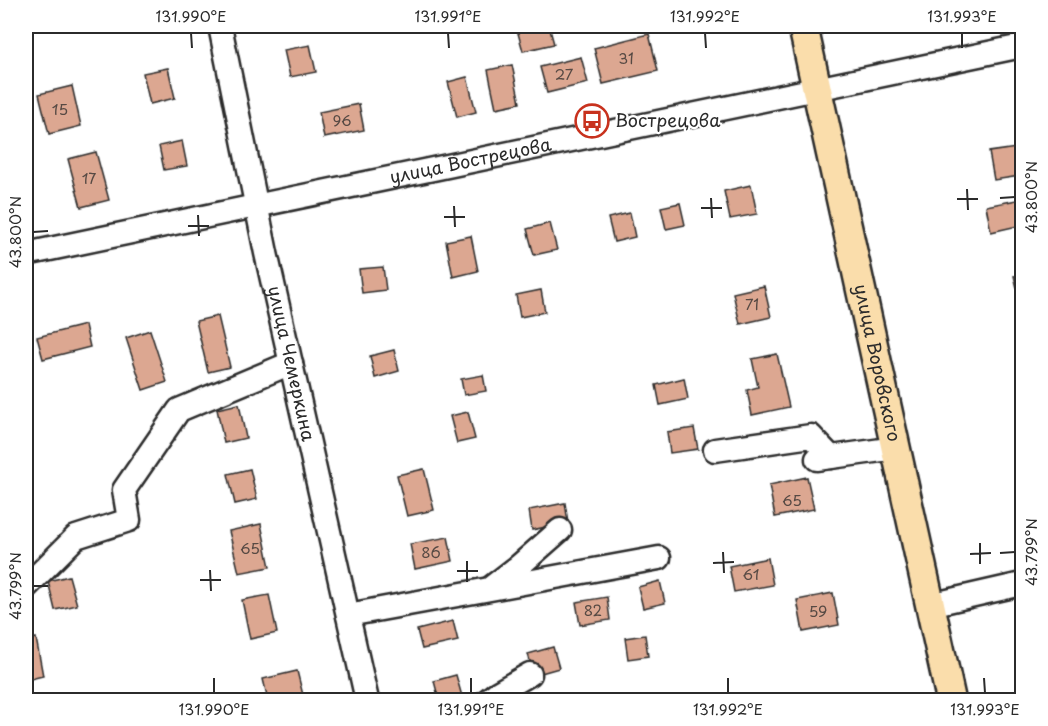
<svg xmlns="http://www.w3.org/2000/svg" width="1048" height="726" viewBox="0 0 1048 726" font-family="'Playpen Sans',sans-serif">
<style>
.building{fill:#dca791;stroke:#2b2b2b;stroke-width:1.5}
.lines{fill:none;stroke-linecap:round;stroke-linejoin:round}
.minor-casing{stroke:#2b2b2b;stroke-width:27}
.major-casing{stroke:#2b2b2b;stroke-width:33}
.minor{stroke:#fff;stroke-width:22}
.major{stroke:#faddab;stroke-width:28}
.ticks{fill:none;stroke:#2b2b2b;stroke-width:2}
.labels{text-anchor:middle;stroke-width:4.5;stroke-linejoin:round;paint-order:stroke}
.number-label{font-size:15px;fill:#574a44}
.poi-label{font-size:18px;fill:#2b2b2b;stroke:#fff;text-anchor:start}
.street-label{font-size:18px;fill:#2b2b2b;stroke:#fff}
.neatline{fill:none;stroke:#2b2b2b;stroke-width:2}
.ticks-label{font-size:15px;text-anchor:middle;fill:#2b2b2b}
</style>
<rect width="100%" height="100%" fill="#fff"/>
<filter id="ink" filterUnits="userSpaceOnUse"><feTurbulence type="fractalNoise" baseFrequency=".0167" numOctaves="2"/><feDisplacementMap in="SourceGraphic" scale="12" xChannelSelector="R" yChannelSelector="G"/><feConvolveMatrix kernelMatrix="1 2 1 2 8 2 1 2 1" color-interpolation-filters="sRGB"/></filter>
<g filter="url(#ink)">
<path class="building" d="M135,26H159L160,28L137,33Z
M516,26H549L554,44L523,51Z
M649,34L658,71L603,84L594,48Z
M310,45L316,72L290,77L284,50Z
M581,57L588,83L547,93L540,67Z
M512,65L520,103L496,108L488,70Z
M168,68L175,98L150,104L143,73Z
M467,77L476,112L457,117L448,82Z
M72,86L81,126L49,134L39,94Z
M26,98L31,121L26,122Z
M359,104L364,130L324,138L319,112Z
M182,141L187,166L164,170L159,146Z
M1016,148L1020,176L994,180L989,152Z
M96,152L109,200L81,207L68,159Z
M751,185L757,214L730,219L724,191Z
M1022,199V225L991,232L986,206Z
M680,203L685,225L666,229L661,207Z
M630,213L635,237L614,242L608,218Z
M550,223L557,250L534,255L527,229Z
M471,236L478,271L453,277L446,241Z
M383,267L386,290L362,293L359,269Z
M1022,275V300H1020L1014,276Z
M764,286L771,317L740,324L733,293Z
M541,290L545,312L520,317L516,295Z
M218,316L230,367L208,372L196,321Z
M85,325L90,347L43,359L37,337Z
M150,330L167,382L143,390L126,338Z
M394,350L399,371L375,378L370,356Z
M777,354L789,407L752,415L747,390L758,387L752,359Z
M483,375L486,391L464,395L461,379Z
M684,378L688,399L660,405L656,385Z
M239,404L246,438L224,443L217,409Z
M468,412L475,439L457,443L450,416Z
M694,428L698,449L670,453L667,432Z
M250,469L257,499L235,504L228,474Z
M424,469L434,510L407,516L397,475Z
M807,477L814,509L775,517L769,485Z
M565,503L568,522L532,530L529,510Z
M261,524L270,567L239,573L229,531Z
M448,537L453,561L415,569L410,544Z
M768,558L773,585L734,592L729,566Z
M69,576L77,605L55,610L48,581Z
M660,581L665,603L643,608L638,587Z
M833,593L839,625L803,632L797,600Z
M269,595L277,633L250,639L242,600Z
M607,597L610,620L580,625L576,602Z
M453,621L458,641L422,649L417,630Z
M645,635L648,656L628,659L625,638Z
M36,638L43,676L26,680V640Z
M553,647L559,668L534,675L528,654Z
M297,671L304,699L296,700H268L263,679Z
M456,675L463,700H439L434,681Z"/>
<g class="lines">
<defs>
<g id="minor">
<path id="s1" d="M220,26L266,253L367,700"/>
<path id="s2" d="M26,254L1022,46"/>
<path d="M715,450L811,436L831,457"/>
<path d="M817,459L896,448"/>
<path d="M493,586L519,566L560,530"/>
<path d="M26,587L76,537L129,520L124,490L179,410L291,363"/>
<path d="M930,605L1022,584"/>
<path d="M348,615L659,558"/>
<path d="M488,700L497,693L530,674"/>
</g>
<g id="major">
<path id="s3" d="M803,26L951,700"/>
</g>
</defs>
<use href="#minor" class="minor-casing"/>
<use href="#major" class="major-casing"/>
<use href="#minor" class="minor"/>
<use href="#major" class="major"/>
</g>
</g>
<path class="ticks" d="M191,33L192,48M448,33L449,48M705,33L706,48M962,33V48M967,189L968,210M711,198L712,218M1000,198L1015,197M957,199H978M454,206L455,227M701,208H722M198,215L199,236M444,217H465M188,226H209M33,232L48,231M980,543V564M723,552L724,573M1000,553L1015,552M970,554L991,553M467,561V582M713,563L734,562M210,570L211,591M457,571H478M200,580H221M33,586H48M214,678V693M471,678V693M728,678V693M984,678L985,693"/>
<defs>
<symbol id="bus-ring" viewBox="-11 -11 22 22"><circle r="9.5" fill="#fff" stroke="#c8321e" stroke-width="1.5"/><path d="M-5-6H5V4H4V6H2V4H-2V6H-4V4H-5ZM-3.5-4V0h7V-4ZM-3.5 1.2v1.5H-2V1.2ZM2 1.2v1.5H3.5V1.2Z" fill="#c8321e"/></symbol>
</defs>
<g fill-rule="evenodd">
<use href="#bus-ring" x="573" y="102" width="38" height="38"/>
</g>
<g class="labels">
<g class="number-label">
<text x="626" y="64">31</text>
<text x="564" y="80">27</text>
<text x="60" y="115">15</text>
<text x="342" y="126">96</text>
<text x="89" y="184">17</text>
<text x="752" y="310">71</text>
<text x="792" y="506">65</text>
<text x="250" y="554">65</text>
<text x="431" y="558">86</text>
<text x="751" y="580">61</text>
<text x="593" y="616">82</text>
<text x="818" y="617">59</text>
</g>
<g class="poi-label">
<text x="615" y="127">Вострецова</text>
</g>
<g class="street-label">
<text dy="6" stroke="none"><textPath href="#s2" startOffset="454">улица Вострецова</textPath></text>
<text dy="6" stroke="none"><textPath href="#s1" startOffset="345">улица Чемеркина</textPath></text>
<text dy="6" stroke="none"><textPath href="#s3" startOffset="345">улица Воровского</textPath></text>
</g>
</g>
<rect width="1048" height="726" fill="none" stroke="#fff" stroke-width="66"/>
<rect x="33" y="33" width="982" height="660" class="neatline"/>
<g class="ticks-label">
<text x="191" y="22">131.990°E</text>
<text x="448" y="22">131.991°E</text>
<text x="705" y="22">131.992°E</text>
<text x="962" y="22">131.993°E</text>
<text transform="translate(1032 197) rotate(-90)" y="5">43.800°N</text>
<text transform="translate(16 232) rotate(-90)" y="5">43.800°N</text>
<text transform="translate(1032 552) rotate(-90)" y="5">43.799°N</text>
<text transform="translate(16 586) rotate(-90)" y="5">43.799°N</text>
<text x="214" y="715">131.990°E</text>
<text x="471" y="715">131.991°E</text>
<text x="728" y="715">131.992°E</text>
<text x="985" y="715">131.993°E</text>
</g>
</svg>
